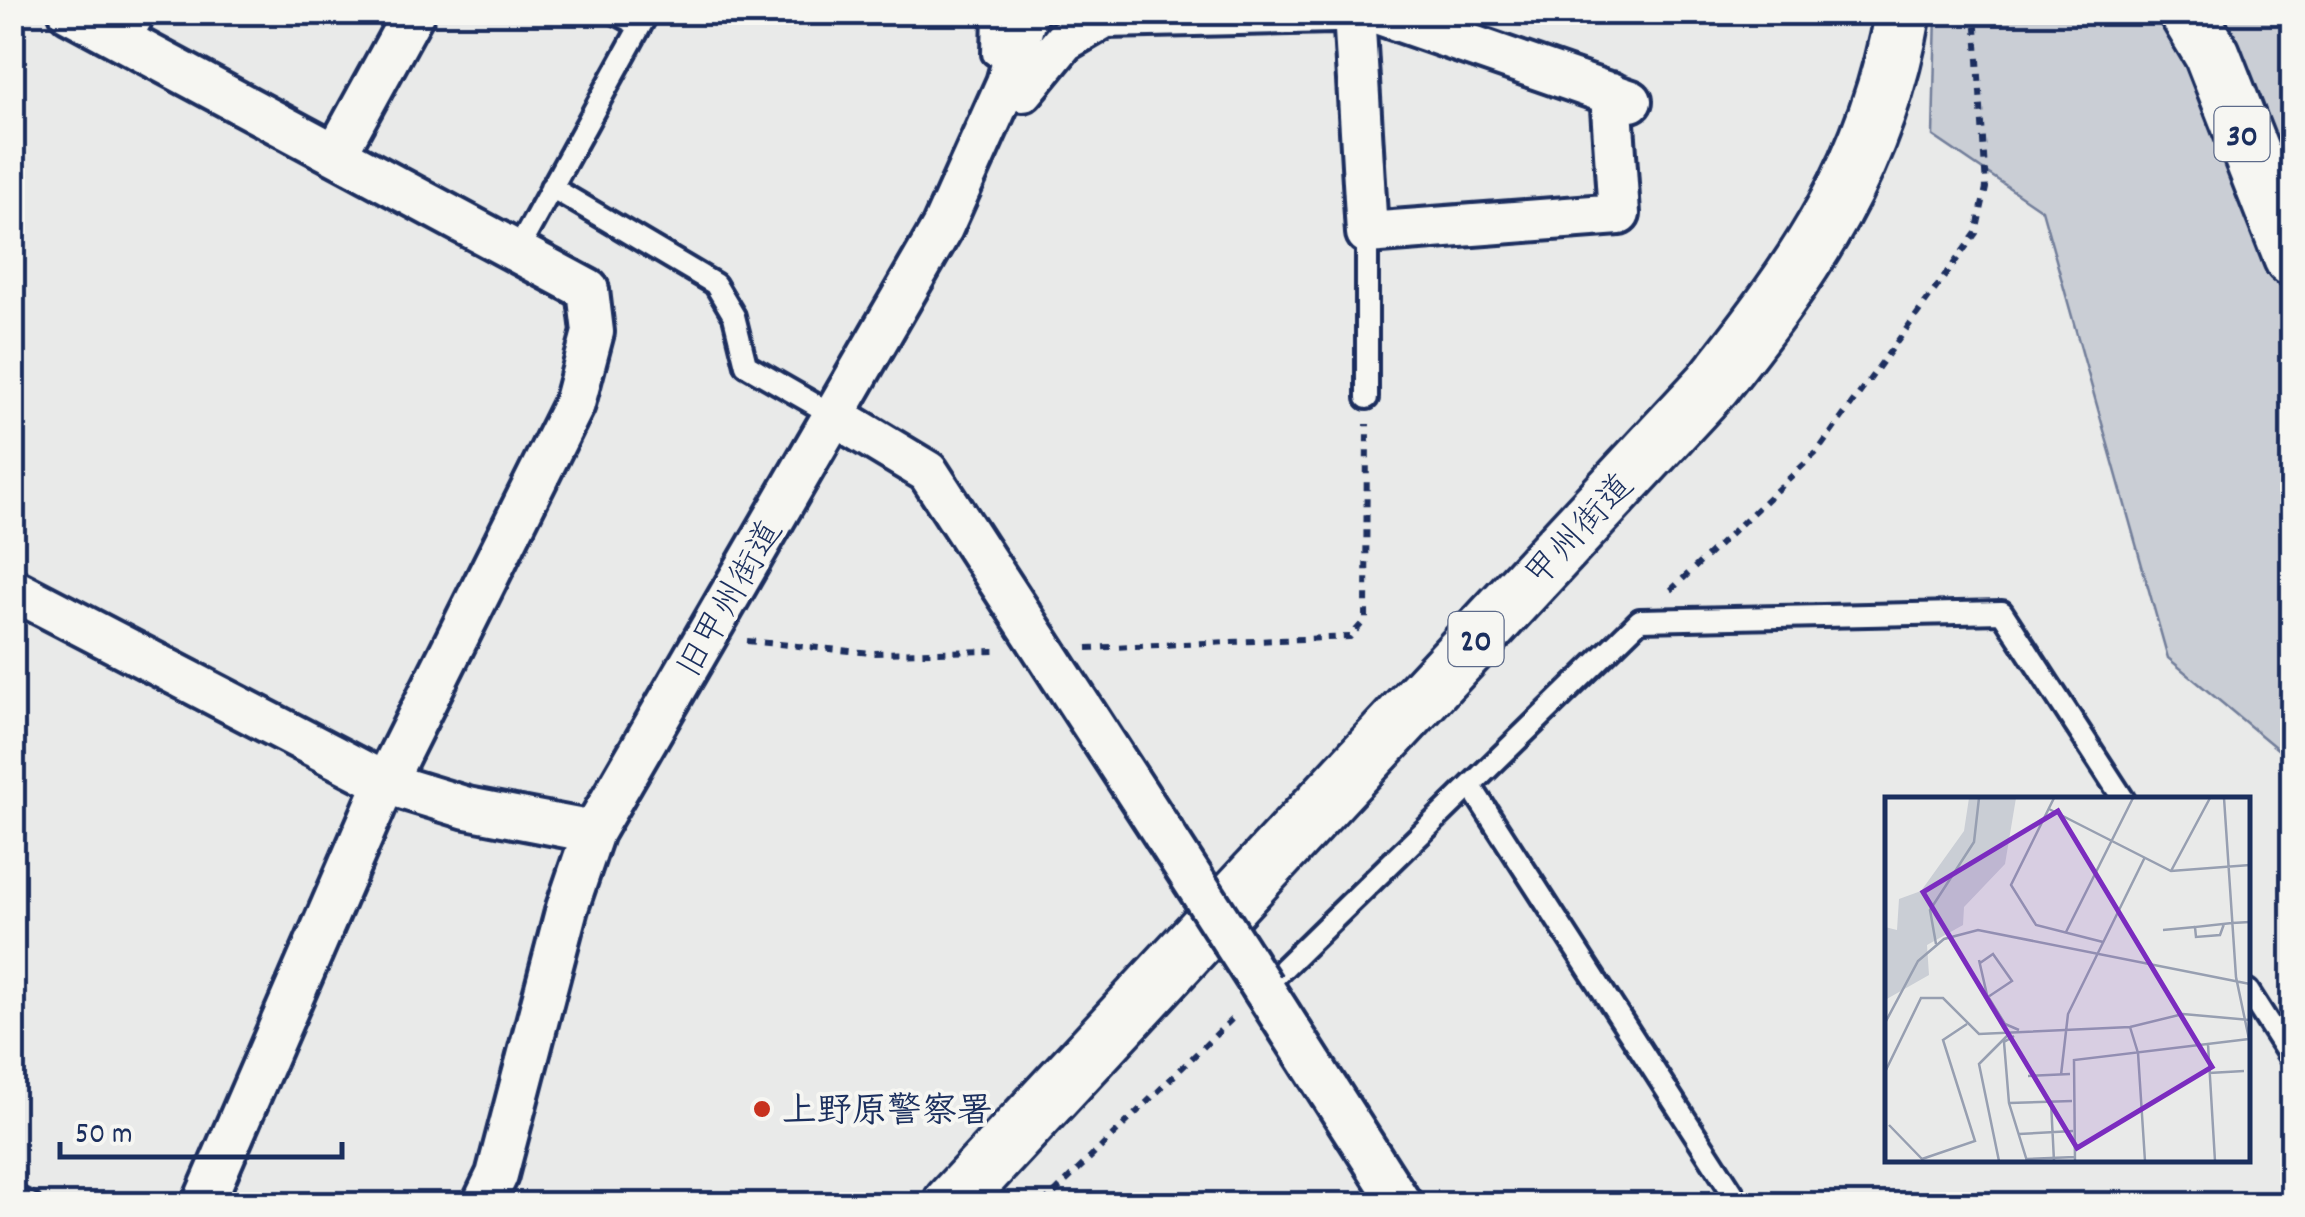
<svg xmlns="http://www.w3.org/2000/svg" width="2305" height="1217" viewBox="0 0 2305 1217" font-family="Dekko,'Klee One',sans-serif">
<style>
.green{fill:#caced5;stroke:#727e9a;stroke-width:2.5}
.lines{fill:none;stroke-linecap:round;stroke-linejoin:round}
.service-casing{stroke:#1b2f5e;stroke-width:28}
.minor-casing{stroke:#1b2f5e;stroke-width:48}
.primary-casing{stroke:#1b2f5e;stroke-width:62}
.trunk-casing{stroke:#1b2f5e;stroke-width:62}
.path{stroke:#1b2f5e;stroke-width:6;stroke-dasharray:8 8;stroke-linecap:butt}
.service{stroke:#f6f6f2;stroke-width:20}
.minor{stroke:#f6f6f2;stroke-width:40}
.primary{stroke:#f6f6f2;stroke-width:55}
.trunk{stroke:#f6f6f2;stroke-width:55}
.minor-bridge-casing{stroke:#1b2f5e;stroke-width:48;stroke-linecap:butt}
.minor-bridge{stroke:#f6f6f2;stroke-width:40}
.poi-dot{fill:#c8321e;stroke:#f6f6f2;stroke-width:4}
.labels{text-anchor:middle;stroke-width:8;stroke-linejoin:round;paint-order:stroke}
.shield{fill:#f6f6f2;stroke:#5d6b8a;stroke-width:2.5}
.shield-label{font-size:32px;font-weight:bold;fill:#1b2f5e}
.street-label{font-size:35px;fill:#1b2f5e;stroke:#f6f6f2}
.poi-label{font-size:35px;font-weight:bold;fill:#1b2f5e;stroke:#f6f6f2;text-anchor:start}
.inset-road{fill:none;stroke:#979fb1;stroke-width:2.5}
.view{fill:#7b2cbf;fill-opacity:0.15;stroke:#7b2cbf;stroke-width:5}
.inset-edge{fill:none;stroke:#1b2f5e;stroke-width:5}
</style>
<rect width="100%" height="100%" fill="#e9eae9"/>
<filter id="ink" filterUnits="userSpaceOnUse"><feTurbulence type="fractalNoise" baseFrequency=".01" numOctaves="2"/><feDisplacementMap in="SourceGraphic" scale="20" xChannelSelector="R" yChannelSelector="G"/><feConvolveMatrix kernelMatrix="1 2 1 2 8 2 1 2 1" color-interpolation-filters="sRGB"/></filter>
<g filter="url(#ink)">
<path class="green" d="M1936,13H2292V761L2168,658L2042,210L1933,136Z"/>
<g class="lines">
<defs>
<path id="service" d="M614,12L640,26
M994,12L993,54L1011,30
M129,43L146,12
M551,187L715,284L734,316L746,365L835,416
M1367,233V398
M517,251L648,12
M1472,788L1740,1204
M1263,988L1640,620L2002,612L2124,800
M2248,991L2292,1060
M12,1195L30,1204
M2288,1204L2292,1202"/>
<path id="minor" d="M70,12L588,290L593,332L574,404L385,783L203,1204
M1354,12L1367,233L1619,214L1611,93
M1374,12L1631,101
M1007,83L1023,91L1064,41L1105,17L1333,12
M336,154L414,12
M835,416L928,472L1165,836
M12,589L385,783L467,808L593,832
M1263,988L1401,1204
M483,1204L497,1175L567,908L593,832L942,228L1007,83L1027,12"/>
<path id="primary" d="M2187,12L2212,54L2292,258"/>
<path id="trunk" d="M951,1204L1712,385C1806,267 1877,165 1903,12"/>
</defs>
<use href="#service" class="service-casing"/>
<use href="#minor" class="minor-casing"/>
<use href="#primary" class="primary-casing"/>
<use href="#trunk" class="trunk-casing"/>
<path class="path" d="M1671,590L1817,452L1976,233L1986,188L1975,12
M747,641L871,653L999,651
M1087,648L1350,637L1366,619L1367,424
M1043,1204L1235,1016"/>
<use href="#service" class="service"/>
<use href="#minor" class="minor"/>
<use href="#primary" class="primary"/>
<use href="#trunk" class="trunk"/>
<defs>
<path id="minor-bridge" d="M1165,836L1263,988"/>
</defs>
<use href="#minor-bridge" class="minor-bridge-casing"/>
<use href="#minor-bridge" class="minor-bridge"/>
</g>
</g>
<circle class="poi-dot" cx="762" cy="1109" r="10"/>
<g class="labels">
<g class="shield">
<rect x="2214.5" y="107" width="55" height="54" rx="8"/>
<rect x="1448.5" y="612" width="55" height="54" rx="8"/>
</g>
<g class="shield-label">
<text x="2242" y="145">30</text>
<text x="1476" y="650">20</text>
</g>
<g class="street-label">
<text transform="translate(1578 529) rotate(-47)" y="12">甲州街道</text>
<text transform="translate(728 598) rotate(-60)" y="12">旧甲州街道</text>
</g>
<g class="poi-label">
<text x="782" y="1121">上野原警察署</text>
</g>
</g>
<g transform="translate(1885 797)">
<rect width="365" height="365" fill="#e9eae9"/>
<path d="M84,1H131L120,67L79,110L78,128L42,148L44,178L0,203V130L12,133L14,102L36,94L79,34Z" fill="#caced5"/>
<path class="inset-road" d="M169,1L126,88L151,128L218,145M339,1L351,180L364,242M164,12L286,74L365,68M286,74L325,1M339,127L335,138L311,140L310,130L347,126L365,125M278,133L310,130M181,135L248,1M51,147L45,113L89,45L94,1M94,163L102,198L120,227L134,233M95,166L108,157L127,184L103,200M0,226L33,164L59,142L93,133L365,187M245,230L253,256L260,364M129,239L119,245L124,306L142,364M323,247L330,364M0,275L36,201H58L94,237L245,230L298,217L365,223M324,276L359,274M176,278L183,217L260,60M143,279L185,277M166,305L169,364M124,306L187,304M4,328L38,363M134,337L188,334M37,362L90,344L58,243L82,227M142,362L190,360M114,364L94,267L124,237M190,364L189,263L364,242"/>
<path class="view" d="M173,14L327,270L192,351L38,95Z"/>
<rect width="365" height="365" class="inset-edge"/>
</g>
<rect width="2305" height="1217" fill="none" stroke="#f6f6f2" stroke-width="50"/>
<rect x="25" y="25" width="2255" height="1167" fill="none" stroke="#1b2f5e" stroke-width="4" filter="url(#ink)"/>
<path d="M60 1142v15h282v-15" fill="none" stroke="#1b2f5e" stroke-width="5"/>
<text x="75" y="1142" font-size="30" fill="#1b2f5e" stroke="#f6f6f2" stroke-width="8" paint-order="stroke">50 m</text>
</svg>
